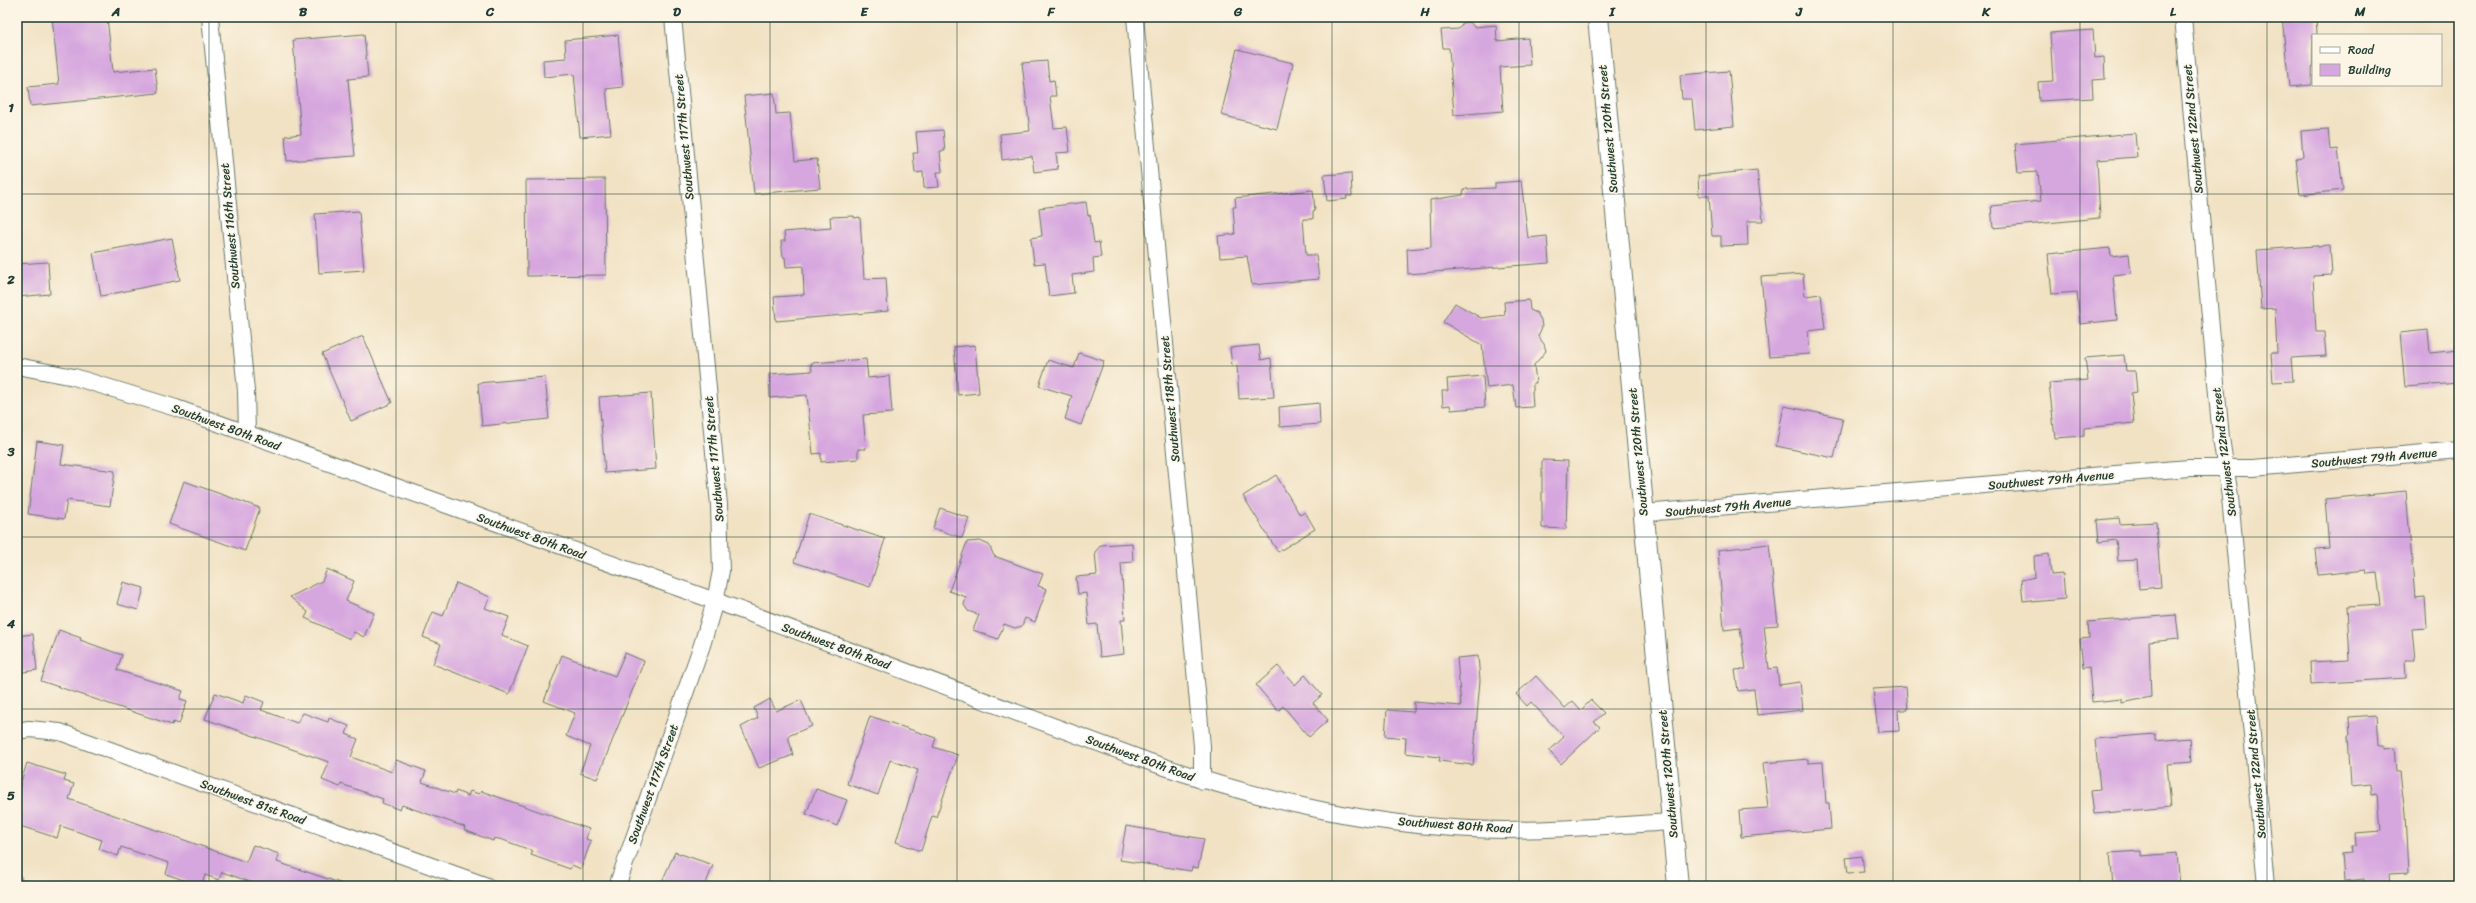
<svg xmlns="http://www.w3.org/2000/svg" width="2476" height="903" viewBox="0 0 2476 903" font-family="Sriracha,sans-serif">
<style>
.building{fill:#d6a6df}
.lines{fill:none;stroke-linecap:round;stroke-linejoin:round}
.service-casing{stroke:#687766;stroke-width:10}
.minor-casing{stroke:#687766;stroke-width:18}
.tertiary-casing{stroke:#687766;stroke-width:22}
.service{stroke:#fff;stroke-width:8}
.minor{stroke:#fff;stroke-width:16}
.tertiary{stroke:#fff;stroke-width:20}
.grid{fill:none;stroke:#1f3d34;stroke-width:1;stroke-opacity:0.55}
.labels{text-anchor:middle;stroke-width:3;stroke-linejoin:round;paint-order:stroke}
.street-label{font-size:12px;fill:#1f3d34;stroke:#fcf5e5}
.neatline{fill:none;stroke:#1f3d34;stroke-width:1.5}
.grid-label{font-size:13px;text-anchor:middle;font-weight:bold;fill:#1f3d34}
</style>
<rect width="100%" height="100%" fill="#fcf5e5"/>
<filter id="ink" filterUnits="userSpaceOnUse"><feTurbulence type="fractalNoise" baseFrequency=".025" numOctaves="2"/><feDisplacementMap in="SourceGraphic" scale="8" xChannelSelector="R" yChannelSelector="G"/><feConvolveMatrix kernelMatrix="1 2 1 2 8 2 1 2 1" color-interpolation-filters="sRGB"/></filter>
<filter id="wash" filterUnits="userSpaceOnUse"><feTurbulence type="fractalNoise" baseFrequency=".012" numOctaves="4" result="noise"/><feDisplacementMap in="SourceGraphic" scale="16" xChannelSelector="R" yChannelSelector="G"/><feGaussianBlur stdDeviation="0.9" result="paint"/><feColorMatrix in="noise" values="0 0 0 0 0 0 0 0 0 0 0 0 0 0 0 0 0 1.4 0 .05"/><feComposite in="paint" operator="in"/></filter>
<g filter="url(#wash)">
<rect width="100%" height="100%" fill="#f1e2c4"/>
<g id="blocks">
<path class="building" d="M52,17H107L113,72L155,68L158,93L30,106L28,87L59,84Z
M2282,17H2316L2317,35H2313L2312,85L2289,87Z
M1470,22L1474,27L1496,25L1497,41L1528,38L1530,65L1500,67L1503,111L1454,115L1449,48H1443L1441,30L1459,29L1463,23Z
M2093,30L2095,58L2104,57L2105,79L2092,80L2093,98L2039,101L2038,82L2053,81L2050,33Z
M364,34L368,77L348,79L355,156L287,161L285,136L301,134L293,40Z
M618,35L623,87L606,89L611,134L580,137L574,74L544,77L543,60L566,58L565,40Z
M1237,49L1293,63L1277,129L1221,115Z
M1047,61L1049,81L1054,80L1056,96H1050L1054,128L1067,127L1070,152L1056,153L1058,169L1034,172L1032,156L1002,160L1000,134L1030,131L1022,63Z
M1729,71L1734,126L1695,130L1692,99H1682L1680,75Z
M774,93L776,114L790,113L795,161L817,159L820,188L754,194L744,96Z
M2328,129L2330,150L2338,149L2343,190L2300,195L2296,158L2303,157L2301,131Z
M943,130L945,151H940L942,172H937L939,187L924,188L923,172L915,173L913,153H918L916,132Z
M2135,133L2137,157L2097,160L2100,218L1993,228L1991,206L2041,201L2038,172L2018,173L2015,144Z
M1757,170L1763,221H1747L1748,245L1721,246V236H1712L1709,196H1699L1698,176Z
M1351,173L1352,196H1346L1347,199L1327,201L1324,175Z
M605,179L606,275L527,276L526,180Z
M1521,181L1528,238L1547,236L1549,263L1408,274L1407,249L1431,247L1430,200L1463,195L1464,189L1495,188V183Z
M1313,190L1315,210L1313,211V219H1303L1306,255H1316L1319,279L1252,285L1247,256L1220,258L1218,236L1235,234L1233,207H1236L1235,198Z
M1086,202L1088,216L1090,215L1094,243L1099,242L1101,257L1093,258L1094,272L1072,275L1074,293L1049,296L1045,263L1034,264L1031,238L1042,236L1039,208Z
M359,211L364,270L319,273L315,214Z
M854,216V218L860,217L864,279L886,278L888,311L776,321L774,297L804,295L803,266L786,267L785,257H783L781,241H785L784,232L831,228L830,217Z
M172,238L180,280L101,296L93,253Z
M2330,245L2332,275L2313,276L2316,332H2324L2326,356L2291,358L2293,381L2273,382L2271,353H2277L2275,308L2261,309L2257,250Z
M2110,248L2111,256L2129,254L2131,273L2113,275L2117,320L2080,324L2077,292L2052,294L2048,254Z
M48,262L50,294L17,297V264Z
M1803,274L1805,296L1821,294L1825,329L1808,331L1810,354L1769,357L1761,277Z
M1529,300L1530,310L1537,313L1541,320L1542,327L1538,336L1544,344L1546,351L1534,365L1536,383H1533V391H1532L1533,407L1516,408L1513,385L1487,388L1482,345L1443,322L1455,303L1481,318L1505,315L1504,302Z
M2428,330L2430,353L2459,350V383L2405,387L2400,333Z
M363,336L392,403L351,421L322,354Z
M975,345L979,393L958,395L954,347Z
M1259,345L1261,360L1271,358L1274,397L1239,399L1237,365L1232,366L1230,348Z
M1079,353L1104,361L1081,425L1065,419L1072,396L1039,386L1048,360L1074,368Z
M2124,355L2126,371H2135L2137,392L2131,393L2134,423L2084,428V436L2055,438L2049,383L2088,380L2085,358Z
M866,359L868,378L889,376L892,413L863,415L866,449H858V459L821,462V453L813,454L807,395L770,398L769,374L812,371L811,363Z
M1483,376L1485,407L1451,410L1450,405L1443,406L1442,391H1448L1447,379Z
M545,377L549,419L482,426L478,383Z
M651,393L656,469L605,473L599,397Z
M1319,403L1320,424L1280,427L1279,407Z
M1784,406L1843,418L1834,458L1776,446Z
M37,441L64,445L61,464L115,471L110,506L67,500L64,519L28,514Z
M1542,460L1568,461L1566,529L1542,528Z
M1276,475L1300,515L1305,512L1315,529L1278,552L1243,496Z
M184,481L260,508L245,551L169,524Z
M2406,491L2415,598L2425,597L2427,628L2412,629L2415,660H2405L2406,678L2311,684L2310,662L2350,660L2347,607L2381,605L2377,573L2367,574L2366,570L2318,575L2315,549L2329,548L2325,499Z
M940,508L969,518L962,538L933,528Z
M809,514L885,539L870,587L794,562Z
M2119,518L2120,524L2156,522L2161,587L2139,589L2137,560L2118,561L2116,540L2099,542L2097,520Z
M980,541L989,545L994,556L1043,574L1038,586L1047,589L1035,622L1025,618L1022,626L1015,628L1004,624L998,639L973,630L979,615L968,611L964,605L966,597L949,591L967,542Z
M1132,543L1133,562L1121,563L1125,620H1121L1124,654L1100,657L1097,624L1089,625L1086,593L1078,594L1076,577L1097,575L1095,552L1101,545Z
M1769,544L1778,625L1764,626L1769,669L1777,668L1779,685L1800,682L1803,710L1757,715L1754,689L1738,691L1735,670L1746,669L1740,628L1724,630L1718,550Z
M2049,554L2051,575L2063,574L2065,599L2032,602V600L2023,601L2021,580L2035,577L2034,556Z
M327,569L354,581L346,601L374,613L364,637L354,632L350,639L305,618L308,612L290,597L322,581Z
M123,582L144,588L138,610L117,604Z
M456,583L490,597L485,608L509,617L502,635L528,646L509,694L433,664L441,644L423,637L433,612L443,616Z
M2176,615L2179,639L2149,642L2151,697L2122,703V699L2092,702L2089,667L2083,668L2080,639L2089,638L2088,622Z
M59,630L81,638L80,640L122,655L117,670L183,691L180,699L187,701L179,724L173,722L172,725L41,681Z
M33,634L37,670L17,673V636Z
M625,653L644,661L597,779L580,773L590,746L566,736L575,713L544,701L562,655L615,676Z
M1478,656L1480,680L1473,765L1439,761L1440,757L1405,753L1406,738L1385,736L1387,710L1414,712V702L1461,706L1457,658Z
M1278,666L1295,685L1305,675L1322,695L1313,703L1328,720L1309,737L1283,706L1278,711L1256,685Z
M1536,676L1565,708L1573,701L1581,710L1591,700L1604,713L1594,722L1600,727L1561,764L1549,751L1564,737L1531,702L1527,706L1516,694Z
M1906,687L1908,710H1898L1899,731L1878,732L1873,689Z
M215,693L243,703L246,695L264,702L261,710L297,723L303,713L328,722L329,718L349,726L346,734L358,739L351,757L392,772L396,760L426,771L422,782L455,794L456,791L468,796L470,791L479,794L481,791L589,829L586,839L591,841L581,869L572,865L570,869L531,855L533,851L503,840L494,838L493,841L464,830L465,827L425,813L402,805L400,810L382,803L383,799L341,784L340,787L322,780L329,762L205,719Z
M770,699L776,711L801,700L812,726L788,736L793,755L759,768L741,727L758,718L754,708Z
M2376,715L2378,746H2383V749L2394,748L2396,772H2400L2405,814L2408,873L2389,874L2390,886H2365L2364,879L2344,881L2342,854L2352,853L2351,846H2356L2355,833L2381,831L2378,794L2372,795L2371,784L2351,786L2348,735H2350L2349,717Z
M870,716L936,738L933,747L958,755L936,817L932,816L921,851L896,842L918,770L890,760L878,795L847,784Z
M2155,734V741L2190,738L2192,762L2167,764L2171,807L2094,814L2091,790L2100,789L2095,739Z
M1808,759V763L1823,762L1826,803H1829L1831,829L1741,837L1739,810L1768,808L1763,763Z
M27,763L66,775L64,781L74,784L69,799L246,862L253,845L279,854L277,862L340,883L339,886H262L222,872L219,880L205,875L201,886L166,874L169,863L121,847L118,856L99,849L102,840L61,826L57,838L17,825V794Z
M816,789L847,800L837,826L806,814Z
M1126,826L1204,839L1198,868L1192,867L1191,871L1120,860Z
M2141,851V856L2177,853L2180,886H2113L2110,853Z
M675,852L713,865L705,886H660Z
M1862,856L1864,872L1848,873L1846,858Z"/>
</g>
</g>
<g filter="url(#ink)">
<use href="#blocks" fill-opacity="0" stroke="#687766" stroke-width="1"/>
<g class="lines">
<defs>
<path id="service" d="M17,879L19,886"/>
<path id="minor" d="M210,17L246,391L247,434
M1135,17L1202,746V781
M2183,17L2221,438L2230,497L2266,886
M17,366L74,377L176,408L743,611L1147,761C1265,802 1380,829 1506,830C1562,830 1617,825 1672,822
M1644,513L2189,468H2253L2459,450
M17,731L29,729L60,732L487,886
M617,886L702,645L715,601L721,571L719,505L673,17"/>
<path id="tertiary" d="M1598,17L1678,886"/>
</defs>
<use href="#service" class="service-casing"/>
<use href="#minor" class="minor-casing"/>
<use href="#tertiary" class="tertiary-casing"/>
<use href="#service" class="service"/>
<use href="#minor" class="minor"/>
<use href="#tertiary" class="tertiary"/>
</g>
</g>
<path class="grid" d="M209,17V886M396,17V886M583,17V886M770,17V886M957,17V886M1144,17V886M1332,17V886M1519,17V886M1706,17V886M1893,17V886M2080,17V886M2267,17V886M17,194H2459M17,366H2459M17,537H2459M17,709H2459"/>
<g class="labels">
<g class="street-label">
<text transform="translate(1608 129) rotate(-95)" y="4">Southwest 120th Street</text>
<text transform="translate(2193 129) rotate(-95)" y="4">Southwest 122nd Street</text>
<text transform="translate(684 137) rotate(-95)" y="4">Southwest 117th Street</text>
<text transform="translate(230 226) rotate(-95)" y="4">Southwest 116th Street</text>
<text transform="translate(1170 399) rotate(-95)" y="4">Southwest 118th Street</text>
<text transform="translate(226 427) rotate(20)" y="4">Southwest 80th Road</text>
<text transform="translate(1638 452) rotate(-95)" y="4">Southwest 120th Street</text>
<text transform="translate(2224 452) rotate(-97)" y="4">Southwest 122nd Street</text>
<text transform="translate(2374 458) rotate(-5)" y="4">Southwest 79th Avenue</text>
<text transform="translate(714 459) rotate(-95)" y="4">Southwest 117th Street</text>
<text transform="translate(2051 480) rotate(-5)" y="4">Southwest 79th Avenue</text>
<text transform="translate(1728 507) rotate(-5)" y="4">Southwest 79th Avenue</text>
<text transform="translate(531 536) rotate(20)" y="4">Southwest 80th Road</text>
<text transform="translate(836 646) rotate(20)" y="4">Southwest 80th Road</text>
<text transform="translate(1140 758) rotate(20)" y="4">Southwest 80th Road</text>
<text transform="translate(1668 774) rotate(-95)" y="4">Southwest 120th Street</text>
<text transform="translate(2256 774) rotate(-95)" y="4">Southwest 122nd Street</text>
<text transform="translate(653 784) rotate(-70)" y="4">Southwest 117th Street</text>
<text transform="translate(253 802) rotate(20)" y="4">Southwest 81st Road</text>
<text transform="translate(1455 825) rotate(4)" y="4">Southwest 80th Road</text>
</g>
</g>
<rect width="2476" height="903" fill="none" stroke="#fcf5e5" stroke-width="44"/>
<rect x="2312" y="34" width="130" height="52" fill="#fcf5e5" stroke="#a4ab9e"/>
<rect x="2320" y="47" width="20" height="6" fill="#ffffff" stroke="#a4ab9e"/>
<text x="2348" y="54" font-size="12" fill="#1f3d34">Road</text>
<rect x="2320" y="64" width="20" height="12" fill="#d6a6df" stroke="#a4ab9e"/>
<text x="2348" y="74" font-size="12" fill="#1f3d34">Building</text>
<rect x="22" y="22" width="2432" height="859" class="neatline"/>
<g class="grid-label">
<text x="116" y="16">A</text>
<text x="303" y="16">B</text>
<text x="490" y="16">C</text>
<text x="677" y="16">D</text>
<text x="864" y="16">E</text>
<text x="1051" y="16">F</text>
<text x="1238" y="16">G</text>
<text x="1425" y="16">H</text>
<text x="1612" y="16">I</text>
<text x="1799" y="16">J</text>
<text x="1986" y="16">K</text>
<text x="2173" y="16">L</text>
<text x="2360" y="16">M</text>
<text x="11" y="112">1</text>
<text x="11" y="284">2</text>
<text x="11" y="456">3</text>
<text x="11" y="628">4</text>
<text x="11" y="800">5</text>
</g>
</svg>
